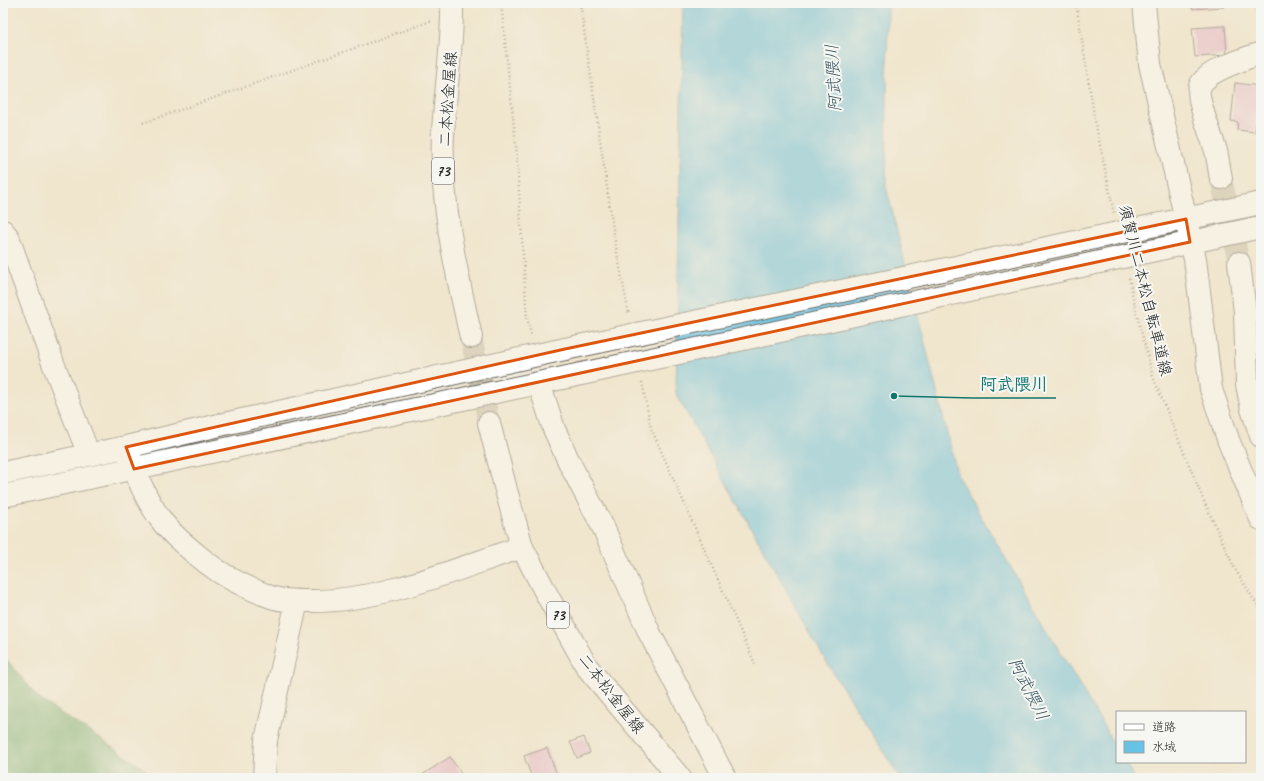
<svg xmlns="http://www.w3.org/2000/svg" width="1264" height="781" viewBox="0 0 1264 781" font-family="Caveat,'Klee One',sans-serif">
<style>
.forest{fill:#6eab6c;stroke:#456444}
.water{fill:#67c3e5;stroke:#427080}
.building{fill:#e2aec8}
.lines{fill:none;stroke-linecap:round;stroke-linejoin:round}
.minor-tunnel{stroke:#c6beaa;stroke-width:22;stroke-dasharray:22 11;stroke-linecap:butt}
.major-tunnel{stroke:#c6beaa;stroke-width:22;stroke-dasharray:22 11;stroke-linecap:butt}
.minor-casing{stroke:#66635a;stroke-width:24}
.major-casing{stroke:#66635a;stroke-width:24}
.path{stroke:#66635a;stroke-width:2.5;stroke-dasharray:1 3;stroke-linecap:butt}
.minor{stroke:#fff;stroke-width:22}
.major{stroke:#fff;stroke-width:22}
.minor-bridge-casing{stroke:#66635a;stroke-width:24;stroke-linecap:butt}
.minor-bridge{stroke:#fff;stroke-width:22}
.marked{fill:none;stroke:#de560d;stroke-width:3;stroke-linejoin:round}
.labels{text-anchor:middle;stroke-width:4;stroke-linejoin:round;paint-order:stroke}
.shield{fill:#f6f6f2;stroke:#5d5d5c;stroke-width:1}
.shield-label{font-size:15px;font-weight:bold;fill:#1c1c1c}
.street-label{font-size:16px;fill:#1c1c1c;stroke:#f6f6f2}
.water-label{font-size:17px;font-style:italic;fill:#365662;stroke:#f6f6f2}
.leader{fill:none;stroke:#0f766e;stroke-width:1.5}
.callout-dot{fill:#0f766e;stroke:#f6f6f2;stroke-width:1.5}
.callout-label{font-size:17px;text-anchor:middle;font-weight:bold;fill:#0f766e;stroke:#f6f6f2;stroke-width:4;stroke-linejoin:round;paint-order:stroke}
</style>
<rect width="100%" height="100%" fill="#f6f6f2"/>
<filter id="ink" filterUnits="userSpaceOnUse"><feTurbulence type="fractalNoise" baseFrequency=".025" numOctaves="2"/><feDisplacementMap in="SourceGraphic" scale="8" xChannelSelector="R" yChannelSelector="G"/><feConvolveMatrix kernelMatrix="1 2 1 2 8 2 1 2 1" color-interpolation-filters="sRGB"/></filter>
<filter id="wash" filterUnits="userSpaceOnUse"><feTurbulence type="fractalNoise" baseFrequency=".012" numOctaves="4" result="noise"/><feDisplacementMap in="SourceGraphic" scale="16" xChannelSelector="R" yChannelSelector="G"/><feGaussianBlur stdDeviation="0.9" result="paint"/><feColorMatrix in="noise" values="0 0 0 0 0 0 0 0 0 0 0 0 0 0 0 0 0 1.4 0 .05"/><feComposite in="paint" operator="in"/></filter>
<g filter="url(#wash)">
<rect width="100%" height="100%" fill="#f0e6cd"/>
<path class="forest" d="M3,655L39,699L108,744L152,774L154,778H3Z"/>
<path class="water" d="M683,3H888L886,186L958,477L1117,749V762H1125L1134,778H900L827,663L676,394Z"/>
<g id="blocks">
<path class="building" d="M1192,3H1224V7L1192,9Z
M1261,6V23L1256,8Z
M1225,26L1227,55L1195,57L1192,28Z
M1235,83L1260,86L1255,132L1237,130L1238,122L1231,121Z
M584,737L590,753L577,758L570,742Z
M547,748L558,778H532L524,756Z
M450,757L464,778H424L422,775Z"/>
</g>
</g>
<g filter="url(#ink)">
<use href="#blocks" fill-opacity="0" stroke="#66635a" stroke-width="1"/>
<g class="lines">
<path class="minor-tunnel" d="M1221,178L1239,263"/>
<path class="major-tunnel" d="M471,337L489,423"/>
<defs>
<path id="minor" d="M1144,3L1150,64L1195,259L1211,389L1229,442L1261,519
M1221,178C1219,169 1218,159 1216,151C1212,137 1195,97 1200,86C1207,70 1245,59 1261,53
M1156,225L1261,203
M3,231L8,237L53,363L89,455
M1160,249L1261,227
M1239,263L1245,312L1247,385L1252,409L1261,436
M539,383L554,429L571,466L603,527L650,634L725,778
M129,455C137,476 145,498 159,517C171,535 190,549 207,563C225,577 249,589 271,597C282,601 297,601 310,601C382,602 455,569 522,547
M3,473L126,447L224,424L565,349
M3,496L572,376
M264,778L266,740L297,601"/>
<path id="major" d="M452,3C453,47 445,90 443,133C440,202 456,270 471,337
M489,423L506,490L522,547L547,595L587,667L680,778"/>
</defs>
<use href="#minor" class="minor-casing"/>
<use href="#major" class="major-casing"/>
<path class="path" d="M501,3L516,145L527,317L531,335
M580,3L615,242L629,315
M1076,3L1095,121L1114,213
M143,123L431,21
M1129,278L1136,311L1153,377L1203,499L1235,569L1261,611
M642,382L651,428L756,666"/>
<use href="#minor" class="minor"/>
<use href="#major" class="major"/>
<defs>
<path id="minor-bridge" d="M565,349L1156,225
M572,376L1160,249"/>
</defs>
<use href="#minor-bridge" class="minor-bridge-casing"/>
<use href="#minor-bridge" class="minor-bridge"/>
</g>
</g>
<path d="M0 0H1264V781H0ZM1186,219L1190,242L134,469L126,447L565,349Z" fill="#f0e6cd" fill-opacity=".55" fill-rule="evenodd"/>
<path class="marked" d="M1186,219L1190,242L134,469L126,447L565,349Z"/>
<g class="labels">
<g class="shield">
<rect x="432" y="158" width="22" height="26" rx="3"/>
<rect x="547" y="602" width="22" height="26" rx="3"/>
</g>
<g class="shield-label">
<text x="443" y="176">73</text>
<text x="558" y="620">73</text>
</g>
<g class="street-label">
<text transform="translate(447 99) rotate(-86)" y="6">二本松金屋線</text>
<text transform="translate(1146 290) rotate(76)" y="6">須賀川二本松自転車道線</text>
<text transform="translate(612 693) rotate(52)" y="6">二本松金屋線</text>
</g>
<g class="water-label">
<text transform="translate(833 78) rotate(-93)" y="6">阿武隈川</text>
<text transform="translate(1029 689) rotate(63)" y="6">阿武隈川</text>
</g>
</g>
<path class="leader" d="M894 396L972 398H1056"/>
<circle class="callout-dot" cx="894" cy="396" r="4"/>
<g class="callout-label">
<text x="1014" y="390">阿武隈川</text>
</g>
<rect width="1264" height="781" fill="none" stroke="#f6f6f2" stroke-width="16"/>
<rect x="1116" y="711" width="130" height="52" fill="#f6f6f2" stroke="#9f9f9c"/>
<rect x="1124" y="724" width="20" height="6" fill="#ffffff" stroke="#9f9f9c"/>
<text x="1152" y="731" font-size="12" fill="#1c1c1c">道路</text>
<rect x="1124" y="741" width="20" height="12" fill="#67c3e5" stroke="#9f9f9c"/>
<text x="1152" y="751" font-size="12" fill="#1c1c1c">水域</text>
</svg>
